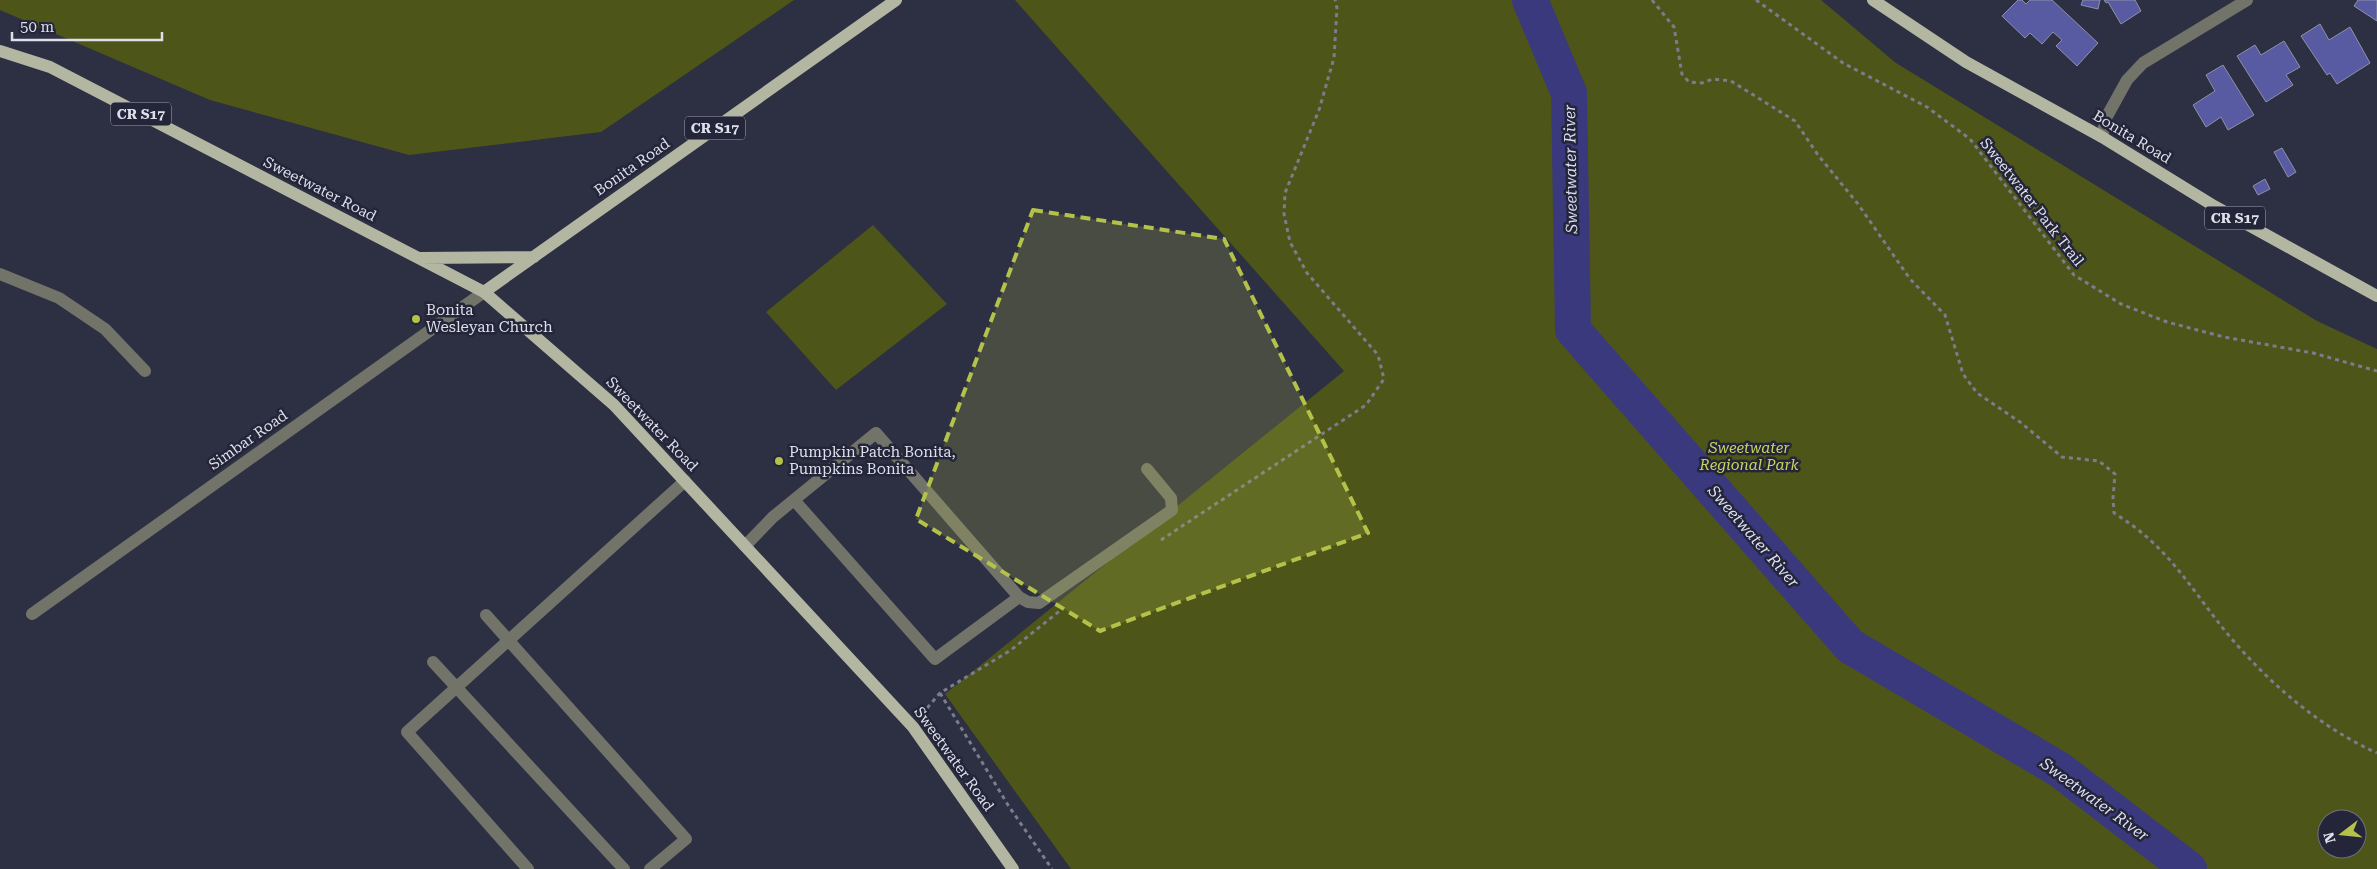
<svg xmlns="http://www.w3.org/2000/svg" width="2377" height="869" viewBox="0 0 2377 869" font-family="'Roboto Serif',serif">
<style>
.green{fill:#4e5519;fill-rule:evenodd}
.lines{fill:none;stroke-linecap:round;stroke-linejoin:round}
.river{stroke:#3a397e;stroke-width:36}
.building{fill:#585aa2;stroke:#8e91a8}
.path{stroke:#7b7d8d;stroke-width:3;stroke-dasharray:4 4;stroke-linecap:butt}
.minor{stroke:#72746a;stroke-width:12}
.major{stroke:#b3b7a2;stroke-width:12}
.marked{fill:#b5c24a;fill-opacity:0.2;stroke:#b5c24a;stroke-width:4;stroke-dasharray:10 6;stroke-linejoin:round}
.poi-dot{fill:#b5c24a;stroke:#242538;stroke-width:2}
.labels{text-anchor:middle;stroke-width:5;stroke-linejoin:round;paint-order:stroke}
.shield{fill:#242538;stroke:#a6a7b5;stroke-width:1}
.shield-label{font-size:14px;font-weight:bold;fill:#dddfeb}
.street-label{font-size:15px;fill:#dddfeb;stroke:#242538}
.poi-label{font-size:15px;fill:#dddfeb;stroke:#242538;text-anchor:start}
.park-label{font-size:15px;font-style:italic;fill:#c8d55f;stroke:#242538}
.water-label{font-size:16px;font-style:italic;fill:#dbdef3;stroke:#242538}
</style>
<rect width="100%" height="100%" fill="#2d2f42"/>
<path class="green" d="M0,0H794L601,132L409,155L210,100L0,10Z
M1015,0H1821L1896,63L2317,321L2377,349V869H1071L945,694L1344,371ZM2327,819H2357V849H2327Z
M873,225L947,304L836,390L766,312Z"/>
<g class="lines">
<path class="river" d="M1530,0L1569,93L1573,330L1850,646L2060,770L2189,869"/>
</g>
<path class="building" d="M2018,0H2022L2026,4L2030,0H2052L2098,43L2077,66L2056,46L2062,40L2053,32L2042,44L2030,33L2025,38L2002,16Z
M2083,0H2100L2098,9L2081,5Z
M2104,0H2135L2141,11L2121,24L2108,2L2106,3Z
M2358,0H2377V21L2354,6Z
M2320,24L2329,40L2350,27L2370,63L2337,84L2330,73L2327,75L2301,36Z
M2284,41L2300,67L2286,75L2293,85L2266,102L2237,56L2255,45L2261,55Z
M2223,65L2254,115L2228,130L2221,117L2206,127L2193,105L2215,91L2206,75Z
M2282,148L2296,172L2288,177L2274,152Z
M2265,179L2270,189L2258,195L2253,186Z"/>
<g class="lines">
<path class="path" d="M1652,0L1674,27L1682,74L1689,82L1702,83L1713,79L1731,81L1795,121L1818,155L1858,204L1910,279L1945,315L1963,374L1977,393L2020,422L2062,457L2099,461L2115,474L2113,498L2114,513C2171,548 2190,589 2231,638C2271,685 2320,727 2377,753
M1756,0L1843,63L1927,107L1970,139L2074,275L2121,304L2167,322L2224,337L2313,353L2377,371
M1161,540L1366,405L1384,379L1378,355L1307,273L1290,242L1284,214L1285,193L1319,110L1334,58L1337,8L1335,0
M940,693L1008,805L1052,869
M922,714L940,693L1011,650L1062,609"/>
<path class="minor" d="M2102,137L2106,118L2127,80L2143,63L2247,0
M0,274L59,298L105,329L145,371
M794,500L935,659L1019,597
M745,546L773,517L876,433L1019,597L1028,602L1039,603L1172,510L1171,498L1147,469
M32,614L484,292
M486,615L686,839L650,869
M433,662L624,869
M528,869L407,732L685,481"/>
<path class="major" d="M1873,0L1966,62L2102,137L2214,206L2377,296
M0,51L50,67L484,292L614,405L913,727L1013,869
M420,258L534,257
M484,292L896,0"/>
</g>
<path class="marked" d="M1033,210L1224,239L1368,533L1100,631L916,519Z"/>
<g class="poi-dot">
<circle cx="416" cy="319" r="5"/>
<circle cx="779" cy="461" r="5"/>
</g>
<g class="labels">
<g class="shield">
<rect x="111" y="102.5" width="60" height="23" rx="4"/>
<rect x="685" y="116.5" width="60" height="23" rx="4"/>
<rect x="2205" y="206.5" width="60" height="23" rx="4"/>
</g>
<g class="shield-label">
<text x="141" y="119">CR S17</text>
<text x="715" y="133">CR S17</text>
<text x="2235" y="223">CR S17</text>
</g>
<g class="street-label">
<text transform="translate(2132 137) rotate(31)" y="5">Bonita Road</text>
<text transform="translate(632 167) rotate(-35)" y="5">Bonita Road</text>
<text transform="translate(320 189) rotate(27)" y="5">Sweetwater Road</text>
<text transform="translate(2032 202) rotate(52)" y="5">Sweetwater Park Trail</text>
<text transform="translate(652 424) rotate(46)" y="5">Sweetwater Road</text>
<text transform="translate(248 440) rotate(-35)" y="5">Simbar Road</text>
<text transform="translate(954 759) rotate(54)" y="5">Sweetwater Road</text>
</g>
<g class="poi-label">
<text x="426" y="315">Bonita<tspan x="426" dy="17">Wesleyan Church</tspan></text>
<text x="789" y="457">Pumpkin Patch Bonita,<tspan x="789" dy="17">Pumpkins Bonita</tspan></text>
</g>
<g class="park-label">
<text x="1749" y="453">Sweetwater<tspan x="1749" dy="17">Regional Park</tspan></text>
</g>
<g class="water-label">
<text transform="translate(1570 169) rotate(-91)" y="6">Sweetwater River</text>
<text transform="translate(1754 536) rotate(49)" y="6">Sweetwater River</text>
<text transform="translate(2095 799) rotate(36)" y="6">Sweetwater River</text>
</g>
</g>
<g transform="translate(2342 834) rotate(254)"><circle r="24" fill="#242538" stroke="#6e6f80"/>
<path d="M0-4L9 19L0 12L-9 19Z" fill="#b5c24a"/>
<text y="-8" font-size="14" font-weight="bold" text-anchor="middle" fill="#dddfeb">N</text>
</g>
<path d="M12 32v8h150v-8" fill="none" stroke="#dddfeb" stroke-width="2.5"/>
<text x="20" y="32" font-size="15" fill="#dddfeb" stroke="#242538" stroke-width="4" paint-order="stroke">50 m</text>
</svg>
